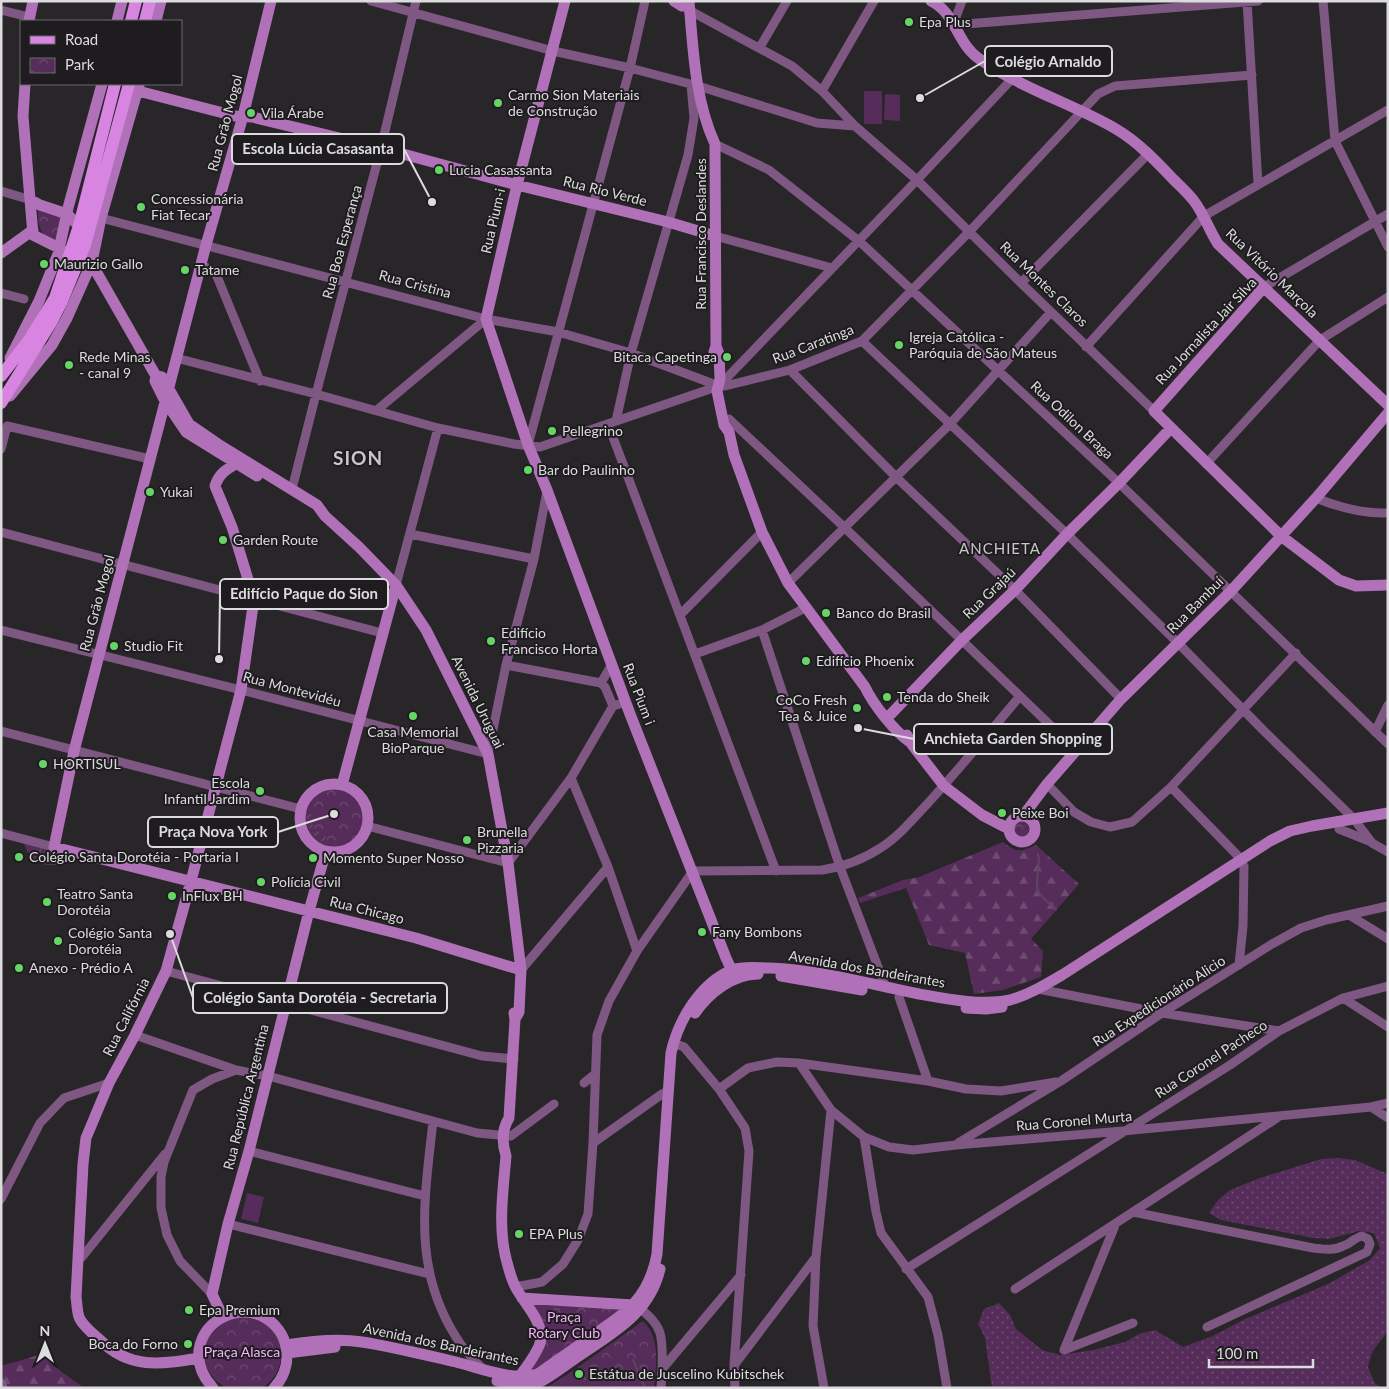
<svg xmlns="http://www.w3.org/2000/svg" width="1389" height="1389" viewBox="0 0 1389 1389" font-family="Lato,sans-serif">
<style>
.grass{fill:url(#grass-dots)}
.forest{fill:url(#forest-firs)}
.park{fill:url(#park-crowns)}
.garden{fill:url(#garden-furrows)}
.pitch{fill:#562d5a}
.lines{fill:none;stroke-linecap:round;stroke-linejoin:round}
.stream{stroke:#5f4263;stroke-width:2}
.street{stroke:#7f5783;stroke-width:9}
.secondary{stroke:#b171b8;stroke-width:11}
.primary{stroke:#d785e0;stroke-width:12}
.poi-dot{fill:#67d466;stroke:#1e1c1f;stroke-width:2}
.labels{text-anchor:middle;stroke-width:4;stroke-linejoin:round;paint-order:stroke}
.poi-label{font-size:14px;fill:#dcdbdd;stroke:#1e1c1f;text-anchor:start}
.street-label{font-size:14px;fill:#dcdbdd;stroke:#1e1c1f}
.park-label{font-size:14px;fill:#f5b3fc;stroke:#1e1c1f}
.neighbourhood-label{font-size:15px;letter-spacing:1px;fill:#c9c6ca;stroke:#1e1c1f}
.district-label{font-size:19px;font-weight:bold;letter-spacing:1px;fill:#c9c6ca;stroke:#1e1c1f}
.leader{fill:none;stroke:#dcdbdd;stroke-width:2}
.callout-dot{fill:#dcdbdd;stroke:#1e1c1f;stroke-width:2}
.callout{fill:#1e1c1f;stroke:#dcdbdd;stroke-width:2}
.callout-label{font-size:15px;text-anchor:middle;font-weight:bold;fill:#dcdbdd}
</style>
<defs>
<pattern id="grass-dots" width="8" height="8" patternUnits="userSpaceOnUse" patternTransform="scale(1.25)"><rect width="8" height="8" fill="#562d5a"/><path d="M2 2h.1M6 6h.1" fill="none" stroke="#6e4b71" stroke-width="1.8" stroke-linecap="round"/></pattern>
<pattern id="forest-firs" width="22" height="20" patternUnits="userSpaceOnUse" patternTransform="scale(1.25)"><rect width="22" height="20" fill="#562d5a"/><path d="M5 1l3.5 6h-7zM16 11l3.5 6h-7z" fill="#6e4b71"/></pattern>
<pattern id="park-crowns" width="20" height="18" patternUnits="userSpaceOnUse" patternTransform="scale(1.25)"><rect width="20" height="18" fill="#562d5a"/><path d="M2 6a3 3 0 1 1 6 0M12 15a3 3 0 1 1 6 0" fill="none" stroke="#6e4b71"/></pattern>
<pattern id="garden-furrows" width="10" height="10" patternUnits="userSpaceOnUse" patternTransform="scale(1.25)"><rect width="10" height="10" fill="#562d5a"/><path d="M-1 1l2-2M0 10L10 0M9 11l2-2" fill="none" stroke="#6e4b71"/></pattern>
</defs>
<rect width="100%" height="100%" fill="#282628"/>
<path class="grass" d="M1338,1158L1355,1160L1388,1174V1331L1372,1352L1368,1367L1374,1382L1381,1388H992L985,1338L978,1324L984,1309L999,1303L1010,1315L1016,1329L1042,1350L1060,1355L1093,1350L1125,1342L1139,1334L1155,1330L1183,1347L1213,1336L1243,1320L1328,1284L1370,1260L1380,1248L1374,1233L1359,1231L1329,1239L1313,1238L1221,1220L1209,1213L1218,1200L1230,1190L1260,1178L1321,1159Z"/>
<path class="forest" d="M1003,842C1017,853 1020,852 1036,845L1079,884L1031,939L1043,951L1041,977L1003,990L974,994L965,953L929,945L906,888L860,903L858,898L903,880L919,877Z
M46,1353L51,1364L84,1388H6L1,1375V1366Z"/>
<path class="park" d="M38,209L62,217L55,244C39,235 38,225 38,209Z
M304 817a30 30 0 1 1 60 0a30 30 0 1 1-60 0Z
M1013 829a8 8 0 1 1 16 0a8 8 0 1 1-16 0Z
M24,843L73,856C56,872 30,867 24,843Z
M531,1302L623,1309L541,1368L531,1372L540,1349Z
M242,1317C249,1318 256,1319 262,1322C287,1337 288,1372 262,1388H226L215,1380L205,1366L204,1347L213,1330L224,1321Z
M643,1321C661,1338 656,1366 654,1388H546L574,1370Z"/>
<path class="garden" d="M307,813L321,817L320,819H312L311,822L315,830L326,836L325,843C313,837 306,827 307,813Z"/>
<path class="pitch" d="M864,91H882V124H864Z
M885,94L900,95V121L884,120Z
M247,1193L264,1197L258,1223L241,1219Z"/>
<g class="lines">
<path class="stream" d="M1038,854C1042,866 1033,881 1039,893C1042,898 1052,905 1056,910
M633,1360L645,1388"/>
<path class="street" d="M371,1L553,51L630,68L698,86L817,123L855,126
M962,1L953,25L1258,1
M1247,1L1258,184
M1323,1L1335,141L1388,247
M687,9L792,66L822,91L855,126L917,180L1021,283L1154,411
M1,10L29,17
M760,47L787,1
M822,91L874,1
M715,144L769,170L859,241L1119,483L1388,744
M1,191L31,200
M101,218L486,319L558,332L631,353L719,386
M715,236L832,268
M201,265L212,270L216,274L260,381
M1021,283L1148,154
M1264,287L1388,214
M1,293L24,299
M862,341L1067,534L1178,643L1263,730L1354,819L1372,843L1388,852
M1086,347L1204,216L1388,110
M176,358L316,394L438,428L514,444L540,447L719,386H725L790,370L862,341L969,232L1098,94L1115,86L1252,75
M790,370L897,478L1015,590L1121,699
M719,386L917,180L1011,80
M377,410L486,319
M729,419L845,528L1076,750
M616,421L631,353L688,155L694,118L691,85
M608,424L776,871
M528,445L630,68L645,1
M1,449L7,426L150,459
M1206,464L1320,340L1388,297
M292,489L316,394L381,148L416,1
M1316,498C1338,507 1363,514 1388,513
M1,532L382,633
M410,534L534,559
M788,583L950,424L1051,312
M396,585L438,428
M680,615L762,532
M1,630L241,690L488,754L506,665L534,559L547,491
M762,630L840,867L886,988
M695,654L762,630L807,607
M506,665L601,683L605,687L613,706
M601,683L612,664
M1,731L301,809
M1375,732L1388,705
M571,778L608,867L637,951
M1047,784L1074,812L1091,822L1110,827L1132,822L1171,787L1296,653
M1171,787L1241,859
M367,826L508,863L571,778L613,706L626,702
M1339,829L1369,841
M1,833L54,847
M1349,915L1388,939
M1239,965L1243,926L1244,866
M521,970L608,867
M166,971L482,1056L514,1059
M1038,989L1162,1013L1279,1031
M899,997L928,1081
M1343,998L1388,1027
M135,1035L236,1070L268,1076L477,1133L511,1136L554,1104
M673,1043L684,1047L719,1089L745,1128L749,1151L734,1365L735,1388
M799,1063L831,1110L864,1137L889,1147L913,1150L956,1145L1123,1131L1371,1107L1388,1103
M584,1083L595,1074
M719,1089L748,1068L777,1062L799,1063L928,1081L966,1089L1001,1091L1056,1082
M1371,1107L1388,1118
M433,1121C424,1203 411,1274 462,1346C468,1354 476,1362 483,1369
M864,1137L876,1212L881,1233L928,1297L938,1335L947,1388
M593,1143L662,1094L669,1091
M958,1143L1061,1081L1162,1013L1272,944L1301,928L1326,920L1388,906
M249,1151L425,1196
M1,1199L40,1123L64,1098L109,1083
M1133,1212L1313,1248C1323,1249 1334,1251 1343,1246C1350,1244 1354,1238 1362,1236L1368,1239L1370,1244L1367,1252L1207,1327
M228,1224L429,1274
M79,1258L82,1257L165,1154
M906,1269L1230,1065L1279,1031L1343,998L1388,986
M515,1287L542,1282L563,1264L578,1240L588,1214L593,1143L597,1035L609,1001L637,951L693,871L822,870C843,867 864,859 882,847C900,835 914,818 929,802C960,768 990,732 1020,696
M1015,1289L1280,1116
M212,1294L180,1261L167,1235L161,1208V1177L164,1162L193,1090L212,1079L236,1070
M641,1309C649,1316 657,1323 660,1333C664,1347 662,1373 661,1388
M1064,1350L1116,1223
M1064,1350L1133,1323
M735,1364L816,1257
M663,1368L741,1275
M1,1383L3,1388
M824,1388L813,1326L816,1257L831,1110"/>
<path class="secondary" d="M271,1L243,116L206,245L74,751L54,847L416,938L521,970
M565,1L517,185L486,319L528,445L547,490L630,714L726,958L735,977
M674,1L682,6
M689,1C693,49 695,101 715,144L716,346L714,352
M931,1C955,12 957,43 978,58C1022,89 1071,103 1116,129C1138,142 1156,161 1173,179C1180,186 1188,193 1194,201C1204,214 1209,230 1218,244L1388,405
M29,21L33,1
M117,21L122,1
M156,21L161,1
M25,84L23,116L33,235
M138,91L235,116L252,117L381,148L517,185L668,222L715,236
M31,200L40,205L67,214L79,226L93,266L156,376L155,381L165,401L186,432L257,476
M33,235L65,251
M1,253L33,230
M1264,287L1154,411L1281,536L1339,580L1356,586L1388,585
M716,346L719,354L720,379L717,391L724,425L729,432L734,455L762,532L788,583L865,687C873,704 894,731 910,742
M10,358L39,301L58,254L68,208L102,84
M156,376L162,377L189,424L221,446L317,505L325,516L359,547L396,585L426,630L488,754L508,863L521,970L519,1012L515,1019
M10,396L52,345L67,318L92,262L101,218L139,85
M891,714L962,640L1015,590L1067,534L1119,483L1171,428
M907,735L910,742L944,786L982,815L1009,829
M300 818a34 34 0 1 1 68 0a34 34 0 1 1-68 0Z
M342,785L396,585
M1009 829a13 13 0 1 1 26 0a13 13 0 1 1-26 0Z
M1023,816L1047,784L1121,699L1231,591L1316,498L1388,413
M781,976L862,990
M966,1008L986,1009L1002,1007
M514,1013L515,1019L509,1118C502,1129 502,1143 506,1156C503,1192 497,1231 508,1266C510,1273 512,1281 516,1288C524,1303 542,1320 541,1339C540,1350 523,1372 516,1381
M695,1013C709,993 733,974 758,974
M522,1298L633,1305L637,1307
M223,1317L212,1294L228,1224L249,1151L309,911L326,851
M286,1345C311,1341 337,1338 362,1342C394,1347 425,1355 456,1362C484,1369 510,1381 538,1374C556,1361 574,1349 592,1336C627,1312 649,1298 657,1254L671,1053C678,1021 700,983 732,970C743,966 758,968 770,968C820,970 870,984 919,994C947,999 982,1006 1010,1000C1028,995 1045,985 1062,975L1270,841L1290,831L1312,826L1388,813
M287,1353L335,1347
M199,1358C161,1365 129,1369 100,1340C93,1334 82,1325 79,1317C77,1311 77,1303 76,1297L83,1164L86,1138L109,1083L135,1035L166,971L191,881L241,690L254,599L232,527L215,486C219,474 225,470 236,464
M497,1381C510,1384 525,1389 538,1383C551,1377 564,1366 576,1358C612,1333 649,1315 660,1269
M213,1388C202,1376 196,1361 200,1345C207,1319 237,1305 262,1316C290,1330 295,1366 274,1388"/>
<path class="primary" d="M131,21L136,1
M145,21L150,1
M1,376L29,340L55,298L79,226L115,84
M1,403L52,321L62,301L85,245L129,84"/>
</g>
<g class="poi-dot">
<circle cx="909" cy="22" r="5"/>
<circle cx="498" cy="103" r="5"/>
<circle cx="251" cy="113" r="5"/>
<circle cx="439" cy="170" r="5"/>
<circle cx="141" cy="207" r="5"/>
<circle cx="44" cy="264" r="5"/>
<circle cx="185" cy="270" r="5"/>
<circle cx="899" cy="345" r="5"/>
<circle cx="727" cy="357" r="5"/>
<circle cx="69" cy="365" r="5"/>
<circle cx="552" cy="431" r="5"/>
<circle cx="528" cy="470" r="5"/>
<circle cx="150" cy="492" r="5"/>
<circle cx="223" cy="540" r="5"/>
<circle cx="826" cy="613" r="5"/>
<circle cx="491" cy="641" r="5"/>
<circle cx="114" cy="646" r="5"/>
<circle cx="806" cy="661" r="5"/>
<circle cx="887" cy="697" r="5"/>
<circle cx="857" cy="708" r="5"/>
<circle cx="413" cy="716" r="5"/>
<circle cx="43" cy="764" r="5"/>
<circle cx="260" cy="791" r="5"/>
<circle cx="1002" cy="813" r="5"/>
<circle cx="467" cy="840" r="5"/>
<circle cx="19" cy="857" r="5"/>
<circle cx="313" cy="858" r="5"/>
<circle cx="261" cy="882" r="5"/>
<circle cx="172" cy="896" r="5"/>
<circle cx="47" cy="902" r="5"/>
<circle cx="702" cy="932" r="5"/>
<circle cx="58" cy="941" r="5"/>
<circle cx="19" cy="968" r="5"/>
<circle cx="519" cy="1234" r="5"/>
<circle cx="189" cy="1310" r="5"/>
<circle cx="188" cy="1344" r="5"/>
<circle cx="579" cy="1374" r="5"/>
</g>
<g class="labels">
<g class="poi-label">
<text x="919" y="27">Epa Plus</text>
<text x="508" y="100">Carmo Sion Materiais<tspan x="508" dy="16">de Construção</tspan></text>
<text x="261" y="118">Vila Árabe</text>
<text x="449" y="175">Lucia Casassanta</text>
<text x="151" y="204">Concessionária<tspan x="151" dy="16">Fiat Tecar</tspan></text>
<text x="54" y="269">Maurizio Gallo</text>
<text x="195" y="275">Tatame</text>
<text x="909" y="342">Igreja Católica -<tspan x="909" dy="16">Paróquia de São Mateus</tspan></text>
<text x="79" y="362">Rede Minas<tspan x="79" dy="16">- canal 9</tspan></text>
<text x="717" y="362" text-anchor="end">Bitaca Capetinga</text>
<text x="562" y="436">Pellegrino</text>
<text x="538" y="475">Bar do Paulinho</text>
<text x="160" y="497">Yukai</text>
<text x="233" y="545">Garden Route</text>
<text x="836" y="618">Banco do Brasil</text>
<text x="501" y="638">Edifício<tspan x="501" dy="16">Francisco Horta</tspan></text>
<text x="124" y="651">Studio Fit</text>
<text x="816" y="666">Edifício Phoenix</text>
<text x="897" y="702">Tenda do Sheik</text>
<text x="847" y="705" text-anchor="end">CoCo Fresh<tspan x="847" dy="16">Tea &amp; Juice</tspan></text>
<text x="413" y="737" text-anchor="middle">Casa Memorial<tspan x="413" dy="16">BioParque</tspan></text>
<text x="53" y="769">HORTISUL</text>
<text x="250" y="788" text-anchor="end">Escola<tspan x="250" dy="16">Infantil Jardim</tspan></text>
<text x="1012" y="818">Peixe Boi</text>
<text x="477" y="837">Brunella<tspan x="477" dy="16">Pizzaria</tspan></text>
<text x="29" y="862">Colégio Santa Dorotéia - Portaria I</text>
<text x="323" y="863">Momento Super Nosso</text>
<text x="271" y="887">Polícia Civil</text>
<text x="57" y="899">Teatro Santa<tspan x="57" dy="16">Dorotéia</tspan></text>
<text x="182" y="901">InFlux BH</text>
<text x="712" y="937">Fany Bombons</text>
<text x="68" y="938">Colégio Santa<tspan x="68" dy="16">Dorotéia</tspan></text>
<text x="29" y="973">Anexo - Prédio A</text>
<text x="529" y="1239">EPA Plus</text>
<text x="199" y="1315">Epa Premium</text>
<text x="178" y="1349" text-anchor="end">Boca do Forno</text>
<text x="589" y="1379">Estátua de Juscelino Kubitschek</text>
</g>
<g class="street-label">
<text transform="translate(225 123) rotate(-75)" y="5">Rua Grão Mogol</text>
<text transform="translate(605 191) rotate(14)" y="5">Rua Rio Verde</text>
<text transform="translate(493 221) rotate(-77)" y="5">Rua Pium-i</text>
<text transform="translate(701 234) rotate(-90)" y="5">Rua Francisco Deslandes</text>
<text transform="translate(342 242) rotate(-75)" y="5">Rua Boa Esperança</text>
<text transform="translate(1272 273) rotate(44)" y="5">Rua Vitório Marçola</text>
<text transform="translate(415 284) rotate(15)" y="5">Rua Cristina</text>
<text transform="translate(1044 284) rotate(44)" y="5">Rua Montes Claros</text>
<text transform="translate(1206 331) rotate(-47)" y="5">Rua Jornalista Jair Silva</text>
<text transform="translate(813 344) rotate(-21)" y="5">Rua Caratinga</text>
<text transform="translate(1072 420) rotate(43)" y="5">Rua Odilon Braga</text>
<text transform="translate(989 593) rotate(-44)" y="5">Rua Grajaú</text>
<text transform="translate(97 603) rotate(-75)" y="5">Rua Grão Mogol</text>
<text transform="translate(1195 605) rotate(-45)" y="5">Rua Bambuí</text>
<text transform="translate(292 689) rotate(15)" y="5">Rua Montevidéu</text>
<text transform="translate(639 694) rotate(69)" y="5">Rua Pium i</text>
<text transform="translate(478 702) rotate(64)" y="5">Avenida Uruguai</text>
<text transform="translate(367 910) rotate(14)" y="5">Rua Chicago</text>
<text transform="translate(867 969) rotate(10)" y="5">Avenida dos Bandeirantes</text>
<text transform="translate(1159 1001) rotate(-33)" y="5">Rua Expedicionário Alicio</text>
<text transform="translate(126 1017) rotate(-63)" y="5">Rua Califórnia</text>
<text transform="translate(1211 1059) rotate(-33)" y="5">Rua Coronel Pacheco</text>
<text transform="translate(246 1097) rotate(-76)" y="5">Rua República Argentina</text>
<text transform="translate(1074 1121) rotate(-5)" y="5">Rua Coronel Murta</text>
<text transform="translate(441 1344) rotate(12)" y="5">Avenida dos Bandeirantes</text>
</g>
<g class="park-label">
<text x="564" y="1322">Praça<tspan x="564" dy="16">Rotary Club</tspan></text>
<text x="242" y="1357">Praça Alasca</text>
</g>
<g class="neighbourhood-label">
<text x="1000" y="554">ANCHIETA</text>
</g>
<g class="district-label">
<text x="358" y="465">SION</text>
</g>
</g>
<path class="leader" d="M920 98L985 61M432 202L404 149M219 659L220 594M858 728L914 739M334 814L278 832M170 934L193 998"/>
<g class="callout-dot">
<circle cx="920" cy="98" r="5"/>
<circle cx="432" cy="202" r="5"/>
<circle cx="219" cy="659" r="5"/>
<circle cx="858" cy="728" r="5"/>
<circle cx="334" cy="814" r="5"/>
<circle cx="170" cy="934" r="5"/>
</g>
<g class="callout">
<rect x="985" y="46" width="127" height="30" rx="5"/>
<rect x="232" y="134" width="172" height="30" rx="5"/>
<rect x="220" y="579" width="168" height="30" rx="5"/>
<rect x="914" y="724" width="198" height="30" rx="5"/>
<rect x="148" y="817" width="130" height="30" rx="5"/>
<rect x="193" y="983" width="254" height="30" rx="5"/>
</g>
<g class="callout-label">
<text x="1048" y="67">Colégio Arnaldo</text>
<text x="318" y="154">Escola Lúcia Casasanta</text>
<text x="304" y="599">Edifício Paque do Sion</text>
<text x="1013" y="744">Anchieta Garden Shopping</text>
<text x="213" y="837">Praça Nova York</text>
<text x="320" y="1003">Colégio Santa Dorotéia - Secretaria</text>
</g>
<rect width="1389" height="1389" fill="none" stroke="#dcdbdd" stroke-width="5"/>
<rect x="20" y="20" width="162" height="65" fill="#1e1c1f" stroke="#6a686b"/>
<rect x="30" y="36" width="25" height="8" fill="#d785e0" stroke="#6a686b"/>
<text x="65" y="45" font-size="15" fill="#dcdbdd">Road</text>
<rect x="30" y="58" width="25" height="15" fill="url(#park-crowns)" stroke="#6a686b"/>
<text x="65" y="70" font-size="15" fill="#dcdbdd">Park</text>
<g transform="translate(45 1344)" stroke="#1e1c1f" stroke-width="4" paint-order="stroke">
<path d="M0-4L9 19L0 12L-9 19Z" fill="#dcdbdd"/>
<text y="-8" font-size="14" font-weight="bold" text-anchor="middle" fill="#dcdbdd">N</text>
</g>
<path d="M1209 1359v8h104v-8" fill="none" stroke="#dcdbdd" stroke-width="2.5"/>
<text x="1216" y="1359" font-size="15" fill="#dcdbdd" stroke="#1e1c1f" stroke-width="4" paint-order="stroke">100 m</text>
</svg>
